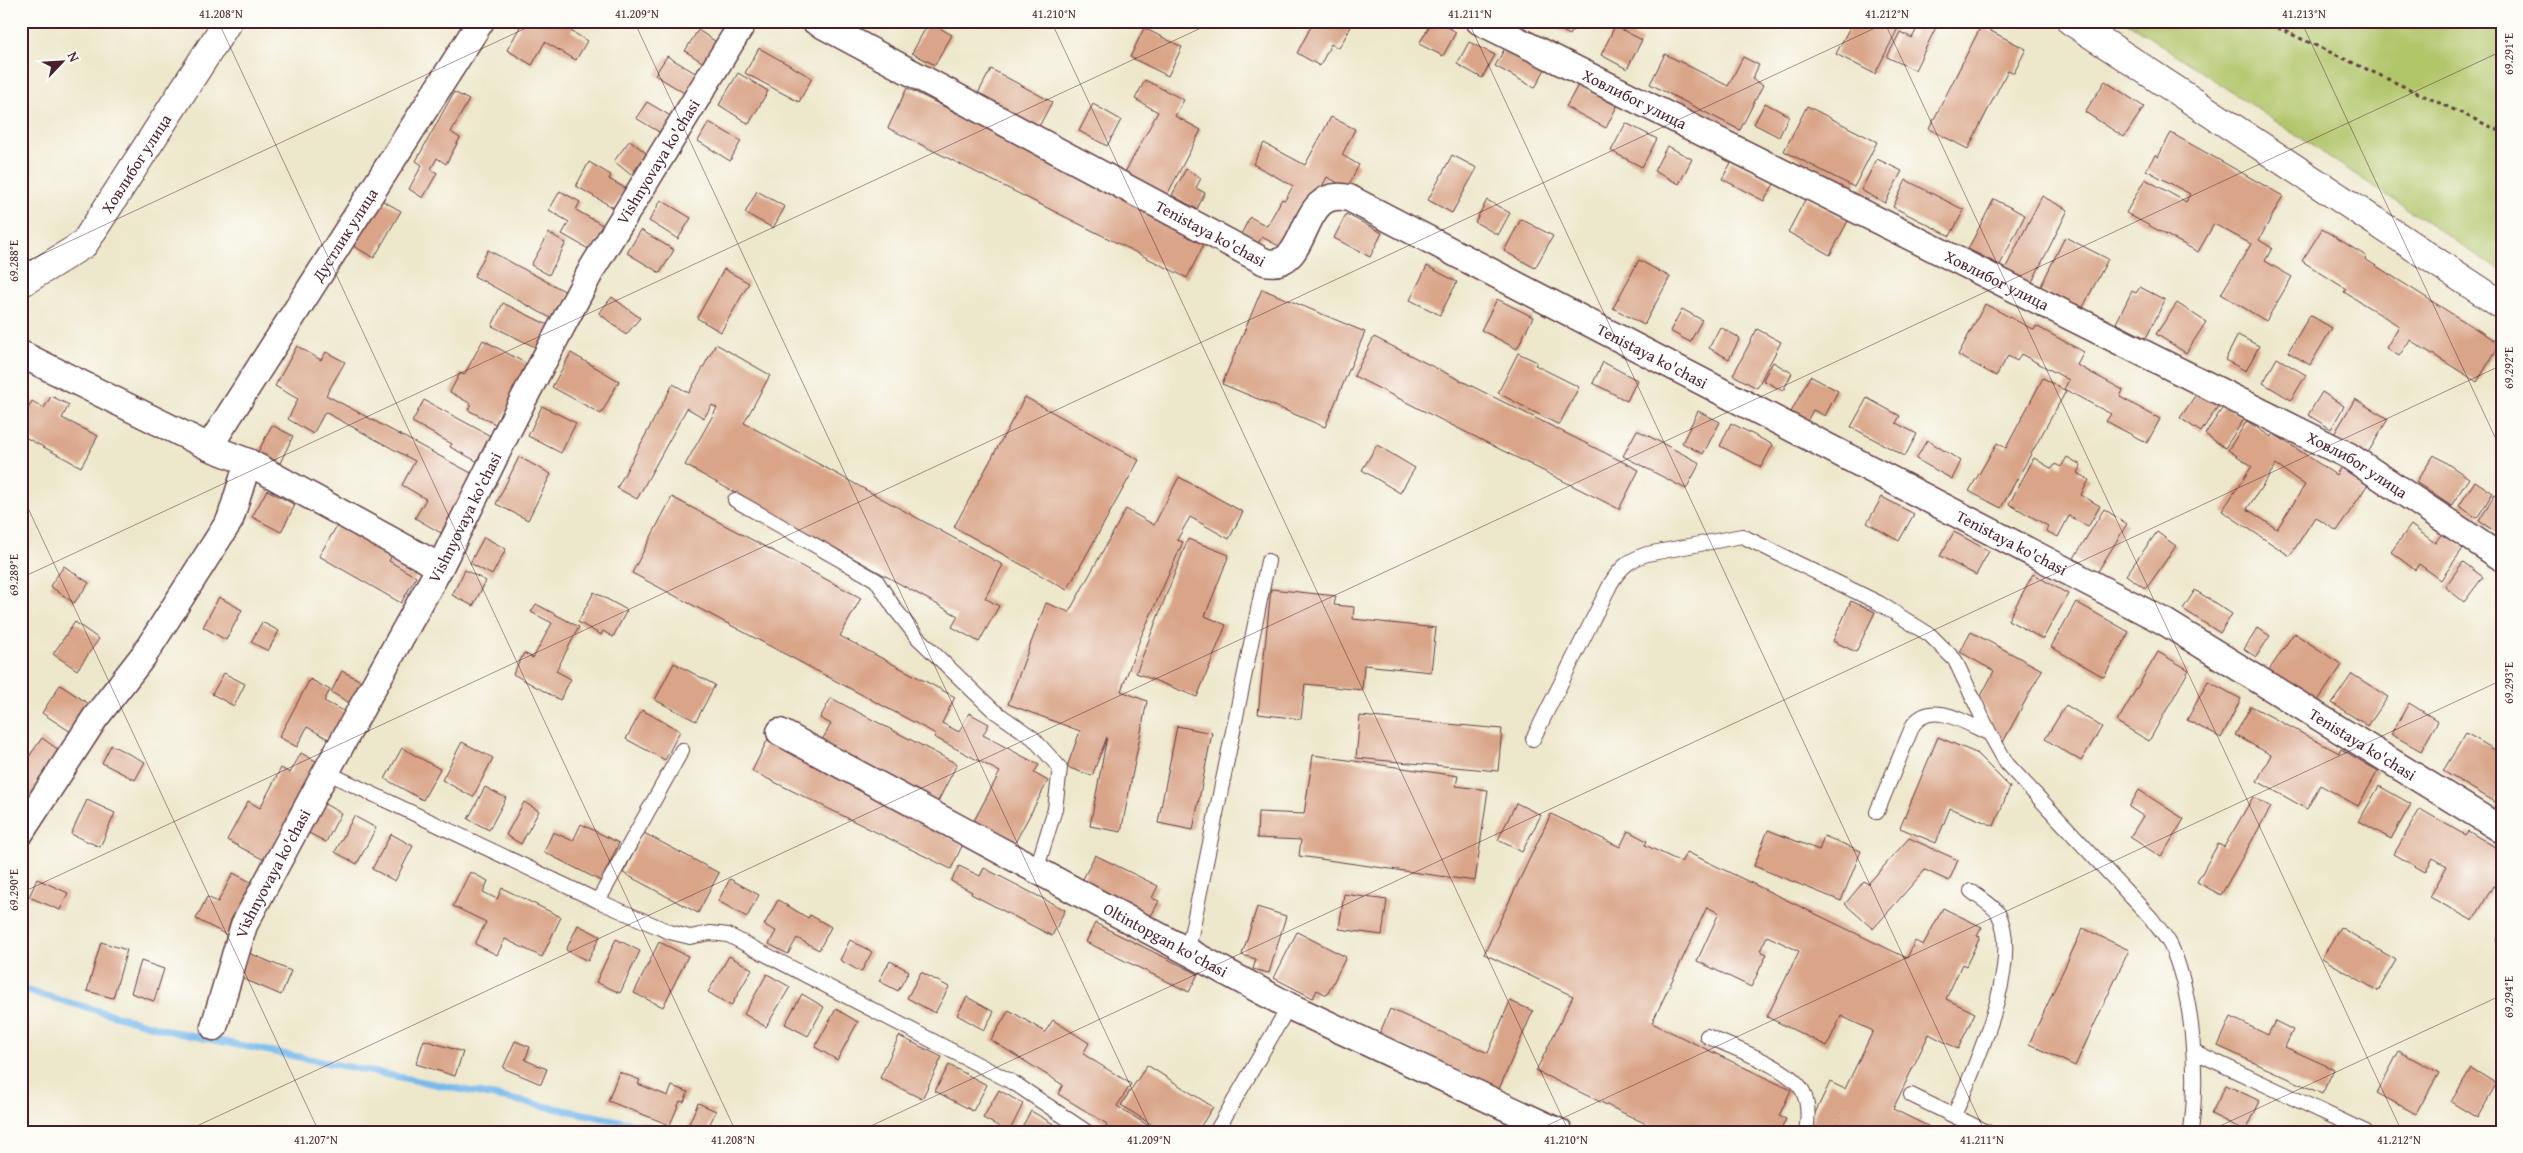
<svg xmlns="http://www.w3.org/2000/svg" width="2523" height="1153" viewBox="0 0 2523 1153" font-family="'Gentium Book Plus',serif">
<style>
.green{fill:#b1c569;stroke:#7e724a}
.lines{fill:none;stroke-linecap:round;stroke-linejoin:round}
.stream{stroke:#79baed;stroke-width:7}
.building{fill:#d9a488;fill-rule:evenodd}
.service-casing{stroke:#623d43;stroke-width:16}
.minor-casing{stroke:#623d43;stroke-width:29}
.tertiary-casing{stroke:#623d43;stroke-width:30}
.path{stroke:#623d43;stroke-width:3;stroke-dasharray:4 4;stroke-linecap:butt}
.service{stroke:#fff;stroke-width:14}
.minor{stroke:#fff;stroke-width:26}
.tertiary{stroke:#fff;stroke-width:28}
.ticks{fill:none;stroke:#4a1f2b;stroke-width:1;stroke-opacity:0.45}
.labels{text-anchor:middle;stroke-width:5;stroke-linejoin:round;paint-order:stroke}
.street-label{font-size:16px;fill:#4a1f2b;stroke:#fdfcf7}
.neatline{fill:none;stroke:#4a1f2b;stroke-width:2}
.ticks-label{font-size:12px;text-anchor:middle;fill:#4a1f2b}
</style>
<rect width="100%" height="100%" fill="#fdfcf7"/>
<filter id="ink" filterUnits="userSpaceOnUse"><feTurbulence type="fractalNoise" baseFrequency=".02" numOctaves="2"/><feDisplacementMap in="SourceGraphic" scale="10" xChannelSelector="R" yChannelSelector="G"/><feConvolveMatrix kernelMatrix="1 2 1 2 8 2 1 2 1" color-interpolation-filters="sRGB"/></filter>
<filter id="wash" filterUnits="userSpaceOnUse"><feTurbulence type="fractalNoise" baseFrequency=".0096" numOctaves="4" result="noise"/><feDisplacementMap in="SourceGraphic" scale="20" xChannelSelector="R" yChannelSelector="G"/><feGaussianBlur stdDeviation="1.12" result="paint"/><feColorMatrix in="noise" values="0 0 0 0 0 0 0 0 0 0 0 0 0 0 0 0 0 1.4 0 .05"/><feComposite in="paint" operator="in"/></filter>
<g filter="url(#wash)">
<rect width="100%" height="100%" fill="#ede7cb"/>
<path class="green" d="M2125,21H2502V272Z"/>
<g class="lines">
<path class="stream" d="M21,989L174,1032L674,1132"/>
</g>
<g id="blocks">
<path class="building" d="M510,21H576L571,31L587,41L576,60L545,42L532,65L507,50L520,27Z
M1314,21H1344L1352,25L1339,48L1331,44L1320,66L1297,53Z
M1432,21H1437L1456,32L1443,56L1419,44Z
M1543,21H1578L1570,35Z
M1853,21H1889L1899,26L1875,74L1836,54Z
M1921,21H1939L1915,70L1887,57L1900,32L1912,38Z
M929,22L952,35L935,65L912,53Z
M1615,26L1642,40L1627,69L1601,55Z
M1981,26L2026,49L2014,73L2008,70L1968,149L1929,129Z
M1144,28L1182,47L1168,76L1130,57Z
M698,30L718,43L705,64L685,51Z
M1469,42L1495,55L1482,78L1457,64Z
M759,48L812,78L799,102L745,73Z
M1505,48L1545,69L1535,88L1495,66Z
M1665,54L1728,86L1743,57L1759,65L1752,79L1763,85L1740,130L1650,84Z
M667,56L697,74L686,94L655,75Z
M991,69L1052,102L1035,134L974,101Z
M738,73L768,91L749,124L719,105Z
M1145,80L1184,100L1175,116L1201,130L1166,197L1124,174L1158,112L1135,99Z
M2105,81L2144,107L2124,137L2085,112Z
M1578,85L1617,106L1606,128L1566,107Z
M907,88L1207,238L1187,278L888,128Z
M454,92L469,100L451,132L460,138L446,164L437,158L431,169L437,173L423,198L409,189L422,165L416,161Z
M647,102L674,118L664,135L636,118Z
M1765,103L1789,116L1779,137L1754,124Z
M1093,104L1121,120L1107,146L1079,131Z
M1807,106L1877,142L1854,187L1784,151Z
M1331,117L1355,129L1342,155L1359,165L1347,188L1327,177L1288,251L1262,237L1257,245L1240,236L1250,217L1267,226L1282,199L1285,200L1293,186L1253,164L1264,143L1305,165Z
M709,122L741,141L730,161L698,141Z
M1626,123L1657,139L1642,167L1611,151Z
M2171,133L2283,196L2259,240L2272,248L2265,261L2292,277L2266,321L2221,294L2251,244L2214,224L2198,252L2126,213L2145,179L2186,202L2190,194L2146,170L2155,155L2158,157Z
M630,140L647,154L631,175L614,161Z
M1667,146L1692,159L1679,184L1654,171Z
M1452,155L1477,168L1452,213L1428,200Z
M1877,159L1902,171L1885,203L1861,190Z
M1732,161L1774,184L1764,201L1722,179Z
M589,162L611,175L609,179L625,188L614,208L576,186Z
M1186,169L1201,178L1196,188L1205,193L1197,209L1172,195Z
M1906,180L1964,210L1950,236L1893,207Z
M560,191L580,202L576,210L606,227L592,251L562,234L569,222L549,210Z
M757,191L785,207L773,228L745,213Z
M2042,196L2068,210L2031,284L2004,271Z
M376,197L401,211L374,258L350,244Z
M1806,198L1848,221L1830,255L1788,232Z
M1994,199L2025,215L2000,265L1968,249Z
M661,200L691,218L678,239L649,221Z
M1487,200L1510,213L1498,235L1475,222Z
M1346,214L1382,233L1370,257L1334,238Z
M1521,219L1553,236L1535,268L1504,251Z
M2322,229L2366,256L2365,259L2500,344L2477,382L2410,340L2399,356L2386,348L2399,326L2344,292L2346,289L2302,261Z
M641,230L674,250L660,273L627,253Z
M549,233L566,243L549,275L531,265Z
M2065,237L2108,259L2081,311L2039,290Z
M488,250L570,294L556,321L474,276Z
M1639,260L1670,277L1644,325L1613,308Z
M1427,266L1457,282L1440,315L1410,300Z
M724,269L749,283L721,332L697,318Z
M2140,287L2165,300L2146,338L2116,323L2132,291L2136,293Z
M1262,289L1365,332L1325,427L1222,384Z
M612,297L640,318L626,335L599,313Z
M1497,299L1533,317L1517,349L1481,330Z
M503,303L550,326L539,349L492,326Z
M2177,303L2206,322L2186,353L2156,334Z
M1985,304L2034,330L2036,326L2084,352L2077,365L2123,390L2120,397L2160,419L2147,443L2106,421L2111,414L2064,389L2069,380L2021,354L2017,361L2008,356L1996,376L1958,355Z
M1682,309L1702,320L1690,342L1670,331Z
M2310,315L2332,328L2310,365L2288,352Z
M1720,327L1740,338L1729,359L1709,348Z
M1757,329L1781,342L1757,388L1733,375Z
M2238,335L2259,346L2246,371L2225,360Z
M1374,337L1639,470L1619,509L1354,376Z
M483,340L529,365L499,426L468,410L471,404L450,392L460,373L464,375Z
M716,344L770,375L744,423L1003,565L985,598L999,606L979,642L952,627L958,616L685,465L717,408L712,405L704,418L687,408L637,499L617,488L673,384L689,393Z
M297,346L321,360L326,352L345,362L326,395L473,474L441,533L415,518L426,499L402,485L415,461L325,412L313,434L288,419L298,399L275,386Z
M571,353L619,381L601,414L552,387Z
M1518,353L1537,362L1535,365L1579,387L1559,425L1498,393Z
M2277,358L2306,375L2291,400L2263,383Z
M1603,362L1637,380L1627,401L1593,383Z
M1773,362L1792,373L1783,391L1763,380Z
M1810,376L1838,391L1825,416L1813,410L1805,425L1789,416Z
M2043,378L2066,391L2001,508L1969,491L1997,443L2006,448Z
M2322,392L2344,406L2331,429L2308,415Z
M2197,393L2220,403L2201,432L2180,418Z
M51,396L69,405L62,418L98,436L81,467L21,435V422L32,401L44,408Z
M1025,397L1139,460L1067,590L954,527Z
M1867,398L1900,416L1896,423L1917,434L1905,456L1851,427Z
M2355,399L2388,419L2366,456L2333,436Z
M424,400L498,440L484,465L450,447L452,444L412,422Z
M542,406L576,423L561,453L528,436Z
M2224,406L2244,419L2225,448L2205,434Z
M1698,411L1720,422L1703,454L1682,443Z
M2247,421L2271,437L2273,433L2336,475L2343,463L2370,481L2337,531L2315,517L2290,556L2222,511L2252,466L2228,450ZM2276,465L2305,485L2277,529L2247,509Z
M1731,423L1773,445L1761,467L1720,446Z
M272,425L293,436L280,463L258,452Z
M1637,430L1700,463L1686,489L1623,456Z
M1927,440L1961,461L1952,479L1916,459Z
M1377,445L1415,468L1400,493L1362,470Z
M2434,455L2469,478L2451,506L2416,482Z
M519,457L551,474L528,520L496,504Z
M2067,457L2081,465L2077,473L2089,480L2081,495L2100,506L2088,527L2069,516L2058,537L2046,531L2048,526L2009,504L2034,458L2052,469L2055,464L2061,467Z
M1179,477L1243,512L1229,539L1190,517L1177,540L1183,542L1140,639L1121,691L1147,701L1121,832L1090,826L1107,737L1092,776L1067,767L1080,731L1008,704L1046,603L1069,612L1126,509L1154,525Z
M2475,481L2493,493L2477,518L2459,506Z
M267,490L295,505L281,532L252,517Z
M2495,495L2502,500V536L2479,521Z
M672,497L861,598L840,636L955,697L942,723L959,732L969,713L989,724L983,735L1039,765L1034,773L1048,781L1010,852L969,830L1000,772L934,737L936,734L632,573Z
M1882,497L1914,514L1899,541L1867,523Z
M2104,509L2127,524L2097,573L2074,558Z
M338,524L392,555L389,561L416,577L401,603L319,556Z
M2411,525L2435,543L2443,532L2464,547L2441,580L2419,564L2415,570L2391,552Z
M1954,532L1989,551L1976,575L1940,556Z
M2157,532L2176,546L2146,589L2126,575Z
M484,537L506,549L492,575L470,563Z
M1188,539L1229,555L1205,616L1226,625L1197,697L1136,673Z
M2463,562L2483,577L2464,602L2445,587Z
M64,566L89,583L74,603L50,586Z
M465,570L486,581L473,606L452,595Z
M2033,574L2068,594L2043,639L2008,620Z
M1271,589L1336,596L1334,605L1354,607L1353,619L1436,628L1431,672L1364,665L1362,690L1305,684L1301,719L1258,714Z
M2195,590L2232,614L2220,633L2183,609Z
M594,592L627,610L613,637L603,631L601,635L578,622Z
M219,597L242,610L226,640L203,627Z
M1851,601L1875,612L1856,652L1833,641Z
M2076,602L2129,632L2104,677L2051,647Z
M536,604L579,627L556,671L571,679L560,700L513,674L524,653L533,658L552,623L531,612Z
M75,622L99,639L77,670L53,654Z
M262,622L279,631L268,651L251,642Z
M2258,628L2270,636L2256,657L2244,649Z
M1971,632L2042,670L2002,744L1980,698L1994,671L1960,652Z
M2294,633L2342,665L2313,708L2265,676Z
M2158,652L2189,670L2149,741L2117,722Z
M674,663L715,685L696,721L655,700Z
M342,671L365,683L353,705L331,692Z
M224,673L245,684L234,706L212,694Z
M2352,674L2388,697L2368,726L2332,703Z
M310,679L330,690L324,701L347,713L332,741L307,727L297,747L279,737Z
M2208,681L2241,699L2221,738L2187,720Z
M60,685L89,704L71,732L42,713Z
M831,698L957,764L937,803L821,742L831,724L820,718Z
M2409,703L2438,721L2421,751L2391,734Z
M2066,705L2102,727L2081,761L2045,739Z
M2251,706L2339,753L2341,749L2378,771L2358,806L2320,785L2307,809L2257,781L2271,755L2235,735Z
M642,710L680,731L665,760L626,739Z
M1360,716L1502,729L1498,771L1356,758Z
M1177,726L1212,733L1193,830L1158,823Z
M2466,733L2502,754V790L2495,802L2443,771Z
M1938,737L1976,753L2010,787L1994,826L1950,808L1936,843L1900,828Z
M42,738L63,753L33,797L29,795L21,806V753L28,758Z
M768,739L917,813L914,820L963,844L951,869L752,771Z
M462,742L493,758L473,797L442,780Z
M111,745L145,762L135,780L102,763Z
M402,748L440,769L423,800L385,779Z
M301,753L321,764L264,860L227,840L248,801L260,808L281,768L290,773Z
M1313,755L1458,776L1456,786L1488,790L1475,881L1299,856L1301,840L1257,838L1258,812L1304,814Z
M2379,786L2411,804L2391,839L2359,821Z
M485,787L506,798L489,830L468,819Z
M2139,790L2184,819L2161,857L2130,837L2143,816L2129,807Z
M2253,797L2271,807L2221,895L2197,882L2218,844L2224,847Z
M2502,797V822L2491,815Z
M87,800L115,813L100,847L71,834Z
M319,801L341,813L326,842L303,830Z
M524,802L539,811L521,844L506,835Z
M1516,803L1541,815L1522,852L1498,840Z
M2420,809L2465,835L2468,831L2502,851V890L2493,886L2473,921L2430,897L2447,866L2433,858L2425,872L2394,854Z
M1551,814L1620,847L1628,831L1647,841L1645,845L1681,862L1687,852L1907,958L1915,941L1923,945L1943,908L1982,927L1977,936L1980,937L1966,966L1962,964L1946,999L1975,1013L1958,1049L1929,1034L1893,1109L1940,1132H1806L1830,1082L1845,1089L1873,1031L1841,1016L1827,1046L1767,1017L1799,951L1767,936L1760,951L1767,954L1751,987L1697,961L1719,913L1707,907L1652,1023L1791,1090L1779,1116L1786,1119L1780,1132H1663L1536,1071L1573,996L1484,954Z
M354,816L376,828L357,864L335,852Z
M581,824L619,843L601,881L544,852L553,832L573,841Z
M1768,830L1819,850L1824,836L1861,851L1841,901L1754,866Z
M644,833L719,873L698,913L623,873Z
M391,834L413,846L395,881L372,869Z
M1909,838L1958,860L1949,881L1925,870L1873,929L1845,904L1864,881L1868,884Z
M1095,855L1158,886L1152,898L1159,901L1150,918L1081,883Z
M959,866L980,876L984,868L1065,910L1052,936L971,894L972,892L951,881Z
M470,872L488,881L483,892L497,899L502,888L561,917L542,957L505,939L497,955L475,944L486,922L453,906Z
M233,873L259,886L229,936L196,919L207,897L218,902Z
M37,879L68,893L60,910L29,897Z
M730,879L759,895L747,917L718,901Z
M1344,894L1387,900L1382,935L1339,929Z
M778,900L808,918L810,915L831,927L819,950L797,938L788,954L769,944L776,931L764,925Z
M1257,907L1286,916L1269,973L1253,969L1256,959L1242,955Z
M1095,923L1198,974L1189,992L1086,942Z
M578,925L600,936L588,961L566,950Z
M2340,927L2396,960L2378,991L2322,958Z
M2083,928L2129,950L2075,1066L2029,1044Z
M2502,931V945L2496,941Z
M1297,932L1346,957L1327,995L1317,990L1313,998L1274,978Z
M616,939L640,951L620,993L596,982Z
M850,940L872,952L861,972L840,960Z
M101,942L127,950L113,998L87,991Z
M659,942L688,956L663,1007L634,993Z
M249,953L291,971L281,995L239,977Z
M729,956L752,969L731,1006L708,992Z
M141,961L164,969L154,1001L131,993Z
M890,961L909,971L898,991L879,981Z
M921,972L949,987L935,1013L907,998Z
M767,974L790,987L766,1027L744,1014Z
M802,994L824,1007L808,1036L785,1024Z
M967,997L994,1012L984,1030L957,1015Z
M1510,1001L1533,1011L1499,1089L1379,1035L1390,1009L1488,1053Z
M836,1009L858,1022L837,1060L815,1047Z
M1009,1010L1045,1032L1053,1020L1089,1043L1083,1054L1131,1084L1117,1106L1152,1128L1150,1132H1103L1107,1124L1058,1094L1063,1085L991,1040Z
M2231,1017L2268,1035L2275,1021L2293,1030L2285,1047L2334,1069L2322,1094L2218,1046Z
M899,1036L942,1057L922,1099L880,1078Z
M424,1040L463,1052L455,1076L416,1064Z
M515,1041L530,1047L525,1060L547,1069L541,1084L503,1068Z
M2399,1051L2439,1073L2416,1114L2377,1093Z
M949,1065L987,1085L973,1111L935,1091Z
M1147,1065L1213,1107L1197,1132H1163L1121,1105Z
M2471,1068L2497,1084L2477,1118L2451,1102Z
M619,1072L640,1080L638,1084L668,1096L672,1086L688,1092L684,1102L680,1101L670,1125L608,1101Z
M2226,1085L2260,1101L2246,1131L2211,1114Z
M999,1090L1023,1104L1009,1132L983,1118Z
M698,1103L716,1111L706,1132H699L688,1126Z
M1031,1111L1055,1125L1052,1132H1019Z"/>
</g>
</g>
<g filter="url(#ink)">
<use href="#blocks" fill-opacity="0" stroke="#623d43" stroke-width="1"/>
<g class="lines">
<defs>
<path id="service" d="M735,500L876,580L895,609L918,638L993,710L1033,738L1060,768L1055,809L1036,871
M1533,739L1611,583C1621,567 1629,560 1647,554L1742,536L1879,603L1930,635L1955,660L1990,734L2007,764L2151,918C2157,927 2166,936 2171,946C2194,998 2198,1076 2191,1132
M326,772L598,901L670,932L690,937L710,933L728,935L1014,1083L1087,1132
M1877,812L1913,725C1932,699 1967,724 1990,734
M598,901L682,750
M1188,950L1268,561
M1707,1036C1730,1047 1796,1069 1804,1094C1809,1106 1808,1120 1806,1132
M2193,1051L2366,1132
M1911,1095L1987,1132
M1954,1116C1974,1067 2024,963 1998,913C1993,905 1978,897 1971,891
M1216,1132L1289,1006"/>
<g id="minor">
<path id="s1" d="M815,21L1265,262C1312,272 1296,185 1349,198L2165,622L2502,830"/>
<path id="s2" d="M1479,21L2349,456L2502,558"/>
<path d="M21,354L209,447L248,462L440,567"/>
<path id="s3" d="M209,447L481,21"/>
<path id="s4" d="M780,732L1289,1006L1559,1132"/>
<path d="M21,832L95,718L144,655L230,520L248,462"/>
<path id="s5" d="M214,1027L244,925L326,772L440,567L523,400L593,267L744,21"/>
</g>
<g id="tertiary">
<path d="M2071,21L2502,305"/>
<path id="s6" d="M21,283L84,244L228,21"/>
</g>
</defs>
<use href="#service" class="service-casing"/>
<use href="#minor" class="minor-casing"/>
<use href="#tertiary" class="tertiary-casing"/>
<path class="path" d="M2263,21L2502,132"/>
<use href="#service" class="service"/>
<use href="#minor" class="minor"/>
<use href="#tertiary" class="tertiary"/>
</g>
</g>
<path class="ticks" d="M218,21L736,1132M634,21L1152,1132M1051,21L1569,1132M1468,21L1985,1132M1884,21L2402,1132M2301,21L2502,452M21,264L541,21M21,493L319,1132M21,578L1216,21M21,893L1890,21M184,1132L2502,51M858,1132L2502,365M1533,1132L2502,680M2207,1132L2502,995"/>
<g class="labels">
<g class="street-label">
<text dy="6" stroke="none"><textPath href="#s2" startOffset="174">Ховлибог улица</textPath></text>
<text dy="6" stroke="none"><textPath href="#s5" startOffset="975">Vishnyovaya ko'chasi</textPath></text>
<text dy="6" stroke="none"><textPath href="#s6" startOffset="170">Ховлибог улица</textPath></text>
<text dy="6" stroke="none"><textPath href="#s1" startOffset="449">Tenistaya ko'chasi</textPath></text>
<text dy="6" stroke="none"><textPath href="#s3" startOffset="252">Дустлик улица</textPath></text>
<text dy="6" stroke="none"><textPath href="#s2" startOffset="579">Ховлибог улица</textPath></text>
<text dy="6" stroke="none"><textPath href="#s1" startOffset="970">Tenistaya ko'chasi</textPath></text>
<text dy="6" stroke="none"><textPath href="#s2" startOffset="984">Ховлибог улица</textPath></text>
<text dy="6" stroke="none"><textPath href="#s5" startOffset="570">Vishnyovaya ko'chasi</textPath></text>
<text dy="6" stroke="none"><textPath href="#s1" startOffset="1375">Tenistaya ko'chasi</textPath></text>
<text dy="6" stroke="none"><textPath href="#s1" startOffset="1780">Tenistaya ko'chasi</textPath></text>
<text dy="6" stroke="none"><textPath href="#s5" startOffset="165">Vishnyovaya ko'chasi</textPath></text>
<text dy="6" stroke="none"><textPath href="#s4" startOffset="438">Oltintopgan ko'chasi</textPath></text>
</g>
</g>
<rect width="2523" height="1153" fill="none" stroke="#fdfcf7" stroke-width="55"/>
<g transform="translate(62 62) rotate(65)" stroke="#fdfcf7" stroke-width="4" paint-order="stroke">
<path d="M0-4L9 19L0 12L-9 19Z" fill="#4a1f2b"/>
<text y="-8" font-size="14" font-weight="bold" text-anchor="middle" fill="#4a1f2b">N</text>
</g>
<rect x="28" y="28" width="2468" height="1098" class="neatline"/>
<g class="ticks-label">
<text x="221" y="18">41.208°N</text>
<text x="637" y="18">41.209°N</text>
<text x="1054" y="18">41.210°N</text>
<text x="1470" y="18">41.211°N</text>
<text x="1887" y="18">41.212°N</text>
<text x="2304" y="18">41.213°N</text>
<text transform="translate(2509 54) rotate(-90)" y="4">69.291°E</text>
<text transform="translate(14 261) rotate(-90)" y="4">69.288°E</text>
<text transform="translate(2509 368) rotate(-90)" y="4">69.292°E</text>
<text transform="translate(14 575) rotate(-90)" y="4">69.289°E</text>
<text transform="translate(2509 683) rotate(-90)" y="4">69.293°E</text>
<text transform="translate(14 890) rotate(-90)" y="4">69.290°E</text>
<text transform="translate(2509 997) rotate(-90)" y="4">69.294°E</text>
<text x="316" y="1144">41.207°N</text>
<text x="733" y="1144">41.208°N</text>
<text x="1149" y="1144">41.209°N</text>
<text x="1566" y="1144">41.210°N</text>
<text x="1982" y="1144">41.211°N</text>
<text x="2399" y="1144">41.212°N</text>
</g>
</svg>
